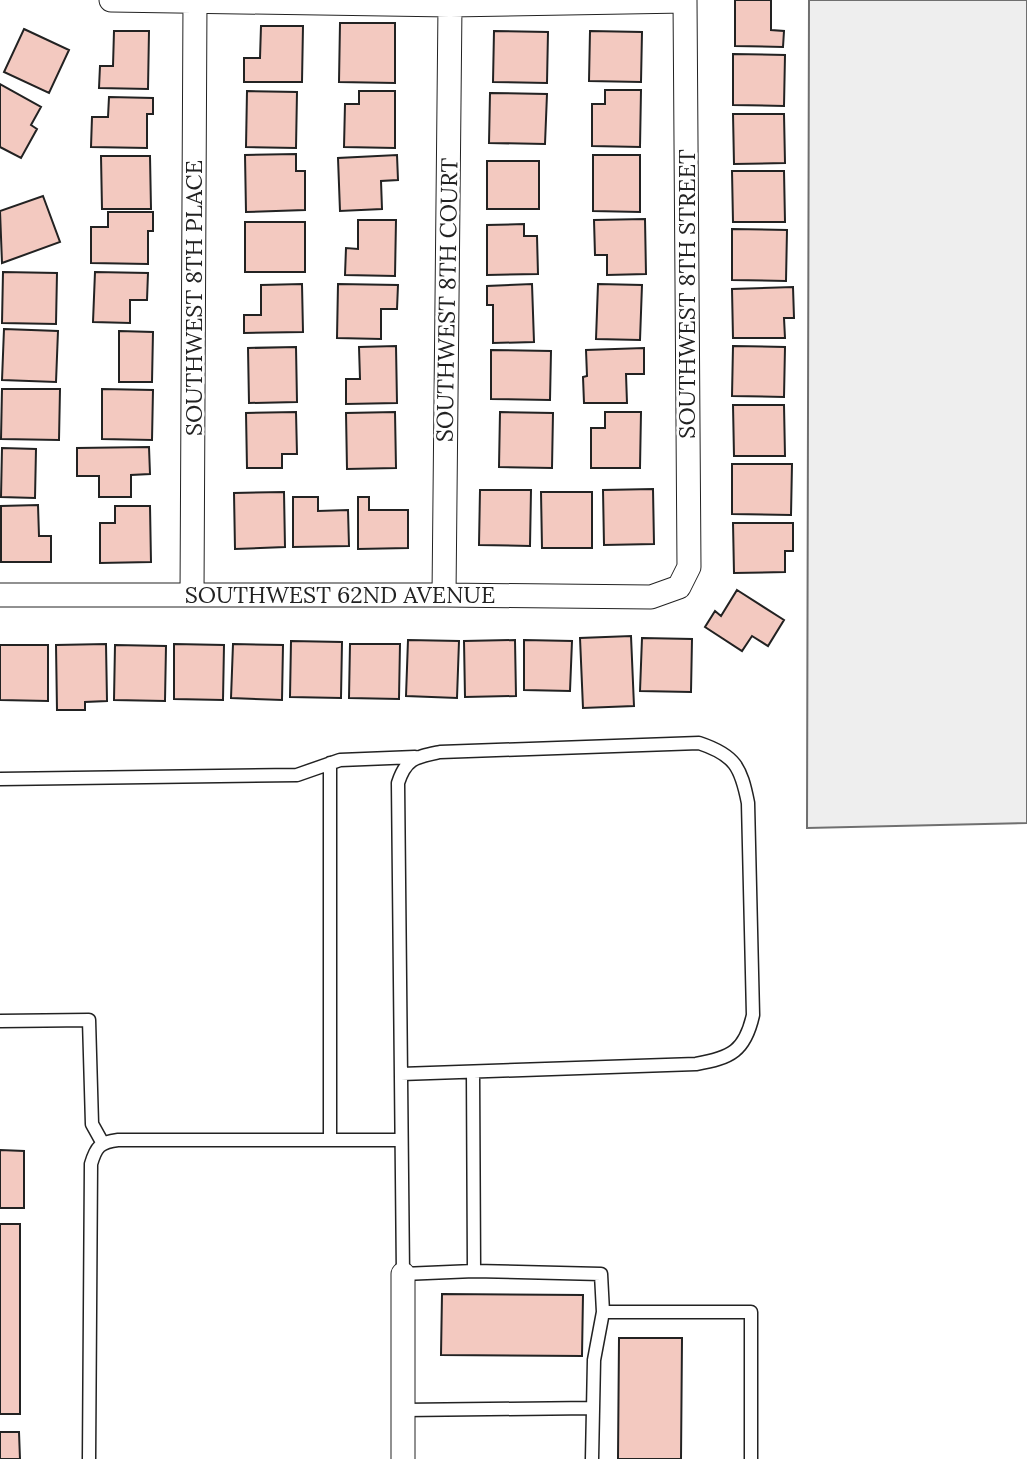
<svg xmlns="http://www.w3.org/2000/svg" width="1027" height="1459" viewBox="0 0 1027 1459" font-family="Lora,serif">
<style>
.green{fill:#eee;stroke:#6f6f6f;stroke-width:2}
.building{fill:#f3c9c0;stroke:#222;stroke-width:2}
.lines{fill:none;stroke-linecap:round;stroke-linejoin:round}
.service-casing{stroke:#222;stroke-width:15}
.minor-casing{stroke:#222;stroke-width:25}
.service{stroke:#fff;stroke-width:12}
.minor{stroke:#fff;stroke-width:23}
.labels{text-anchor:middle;stroke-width:5;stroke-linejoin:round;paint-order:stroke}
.street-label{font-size:23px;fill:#222;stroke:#fff}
</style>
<rect width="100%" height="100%" fill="#fff"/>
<path class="green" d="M809,0H1027V823L807,828Z"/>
<path class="building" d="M735,0H771V30L784,31L783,47L735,46Z
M340,23H395V83L339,82Z
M261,26H303L302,82H244V58H260Z
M24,29L69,50L49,93L4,72Z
M114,31H149L148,89L99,88L100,66H113Z
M494,31L548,32L547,83L493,82Z
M590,31L642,32L641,82L589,81Z
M733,54L785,55L784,106L733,105Z
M0,84L41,107L31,125L37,129L21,158L0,147Z
M605,90H641L640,147L592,146V104H605Z
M247,91L297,92L296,148L246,147Z
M359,91H395V148L344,147L345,104H359Z
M490,93L547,94L545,144L489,143Z
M109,97L153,98V114H147V148L91,147L92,117H108Z
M733,114H784L785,163L734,164Z
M296,154V171H305V210L246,212L245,155Z
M397,155L398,180L381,181L382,209L340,211L338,158Z
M593,155H640V212L593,211Z
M101,156H150L151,209H102Z
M487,161H539V209H487Z
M732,171H784L785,222H733Z
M43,196L60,242L2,263L0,211Z
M108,212H153V231H148V264L91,263V227H108Z
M645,219L646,274L607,275V255H595L594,220Z
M358,220H396L395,276L345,275L346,248L358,249Z
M245,222H305V272H245Z
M524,224V236H537L538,274L487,275V225Z
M732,229L787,230L786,281L732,280Z
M3,272L57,273L56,324L2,323Z
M95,272L148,273L147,300H130V323L93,322Z
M302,284L303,332L244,333V315H261V285Z
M338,284L398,285L397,309H381V339L337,338Z
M532,284L534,342L493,343V305H487V286Z
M598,284L642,285L640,340L596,339Z
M793,287L794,318H784L785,338H733L732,289Z
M4,329L58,331L56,382L2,380Z
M119,331L153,332L152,382H119Z
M396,346L397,403L346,404V379H360L359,347Z
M733,346L785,347L784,397L732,396Z
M296,347L297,402L249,403L248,348Z
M644,348V374H626L627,403H584L583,377L587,376L586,350Z
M491,350L551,351L550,400L491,399Z
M2,389H60L59,440L1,439Z
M102,389L153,390L152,440L102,439Z
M733,405H784L785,456H734Z
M296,412L297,454H282V468H247L246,413Z
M395,412L396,468L347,469L346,413Z
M500,412L553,413L552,468L499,467Z
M605,412H641L640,468H591V428H605Z
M149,447L150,474L131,475V497H99V476H77V448Z
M2,448L36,449L35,498L1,497Z
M732,464H792L791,515L732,514Z
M653,489L654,544L604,545L603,490Z
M480,490H531L530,546L479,545Z
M284,492L285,547L235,549L234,493Z
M541,492H592V548H542Z
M293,497H318V511L348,510L349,546L293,547Z
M358,497H369V510H408V548L358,549Z
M38,505L39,536H51V562H1V506Z
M115,506H150L151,562L100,563V523H115Z
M733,523H793V551H785V572L734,573Z
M737,590L784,620L768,646L752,636L742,651L705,627L715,611L721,616Z
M631,636L634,706L583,708L580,638Z
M642,638L692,639L691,692L640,691Z
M408,640L459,641L457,698L406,696Z
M515,640L516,696L465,697L464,641Z
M524,640L572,641L570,691L524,690Z
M291,641L342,642L341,698L290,697Z
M106,644L107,701L85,702V710H57L56,645Z
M174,644L224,645L223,700L174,699Z
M233,644L283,645L282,700L231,698Z
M350,644H400L399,699L349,698Z
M0,645H48V701L0,700Z
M115,645L166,646L165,701L114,700Z
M0,1150L24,1151V1208H0Z
M0,1224H20V1414H0Z
M442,1294L583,1295L582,1356L441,1355Z
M619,1338H682L681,1459H618Z
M0,1432H19L20,1459H0Z"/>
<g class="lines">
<defs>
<path id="service" d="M0,779L297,775L340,760L415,757
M0,1021L89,1020L92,1124L102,1142
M401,1074L696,1064C731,1058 745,1051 753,1015L748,803C741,767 735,755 699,743L440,752C416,757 406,758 398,783L403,1274L474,1271L473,1072
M330,1140V763
M474,1271L601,1274L603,1312H751V1459
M403,1410L592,1408
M89,1459L91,1164C96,1147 100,1142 118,1140H401
M592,1459L594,1360L603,1312"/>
<path id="minor" d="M111,0L450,5L685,1
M0,595H444L651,597L679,587L689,567L685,0
M192,595L195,1
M444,595L450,5
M403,1274V1459"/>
</defs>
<use href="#service" class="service-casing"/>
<use href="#minor" class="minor-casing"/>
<use href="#service" class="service"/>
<use href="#minor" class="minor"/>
</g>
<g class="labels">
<g class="street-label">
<text transform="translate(687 294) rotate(-90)" y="8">SOUTHWEST 8TH STREET</text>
<text transform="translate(194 298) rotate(-90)" y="8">SOUTHWEST 8TH PLACE</text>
<text transform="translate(447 300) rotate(-89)" y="8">SOUTHWEST 8TH COURT</text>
<text x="340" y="603">SOUTHWEST 62ND AVENUE</text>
</g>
</g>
</svg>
